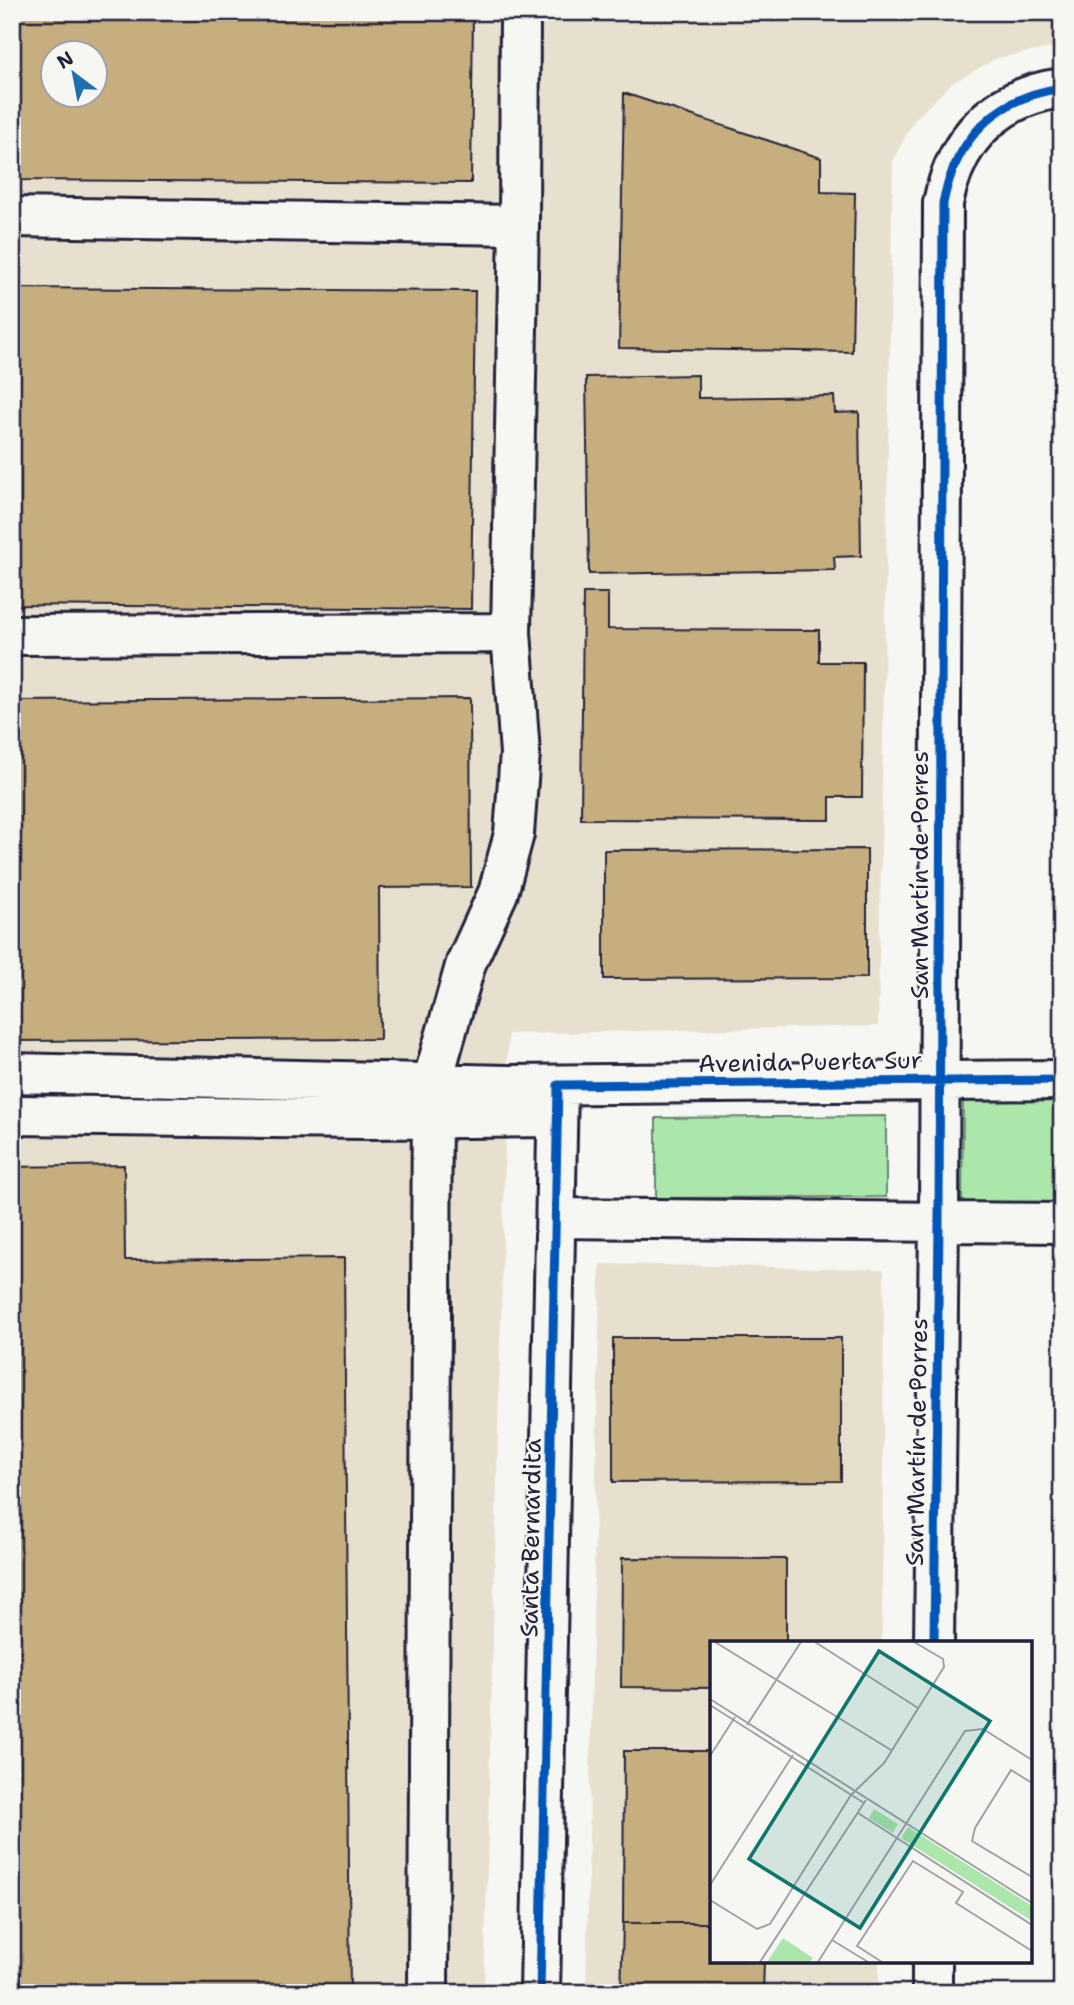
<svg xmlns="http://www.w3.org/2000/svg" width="1074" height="2005" viewBox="0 0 1074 2005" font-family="'Shantell Sans',sans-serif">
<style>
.built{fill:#e8e0cf;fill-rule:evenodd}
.green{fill:#abe6ab;stroke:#668473;stroke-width:2}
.building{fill:#c7ae7e;stroke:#22223b;stroke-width:2;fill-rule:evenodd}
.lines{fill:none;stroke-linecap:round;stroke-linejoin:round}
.minor-casing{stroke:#22223b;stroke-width:44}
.minor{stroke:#f6f6f2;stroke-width:38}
.cycleway-casing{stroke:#f6f6f2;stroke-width:13}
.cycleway{stroke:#0057b8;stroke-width:9}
.labels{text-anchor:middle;stroke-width:5;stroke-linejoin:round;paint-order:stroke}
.street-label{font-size:24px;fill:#22223b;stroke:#f6f6f2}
.inset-road{fill:none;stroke:#a1a1a9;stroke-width:2}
.view{fill:#0f766e;fill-opacity:0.15;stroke:#0f766e;stroke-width:3.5}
.inset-edge{fill:none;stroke:#22223b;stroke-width:3.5}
</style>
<rect width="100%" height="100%" fill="#f6f6f2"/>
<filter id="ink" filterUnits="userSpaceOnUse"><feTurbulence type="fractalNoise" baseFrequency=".0143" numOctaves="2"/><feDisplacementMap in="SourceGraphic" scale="14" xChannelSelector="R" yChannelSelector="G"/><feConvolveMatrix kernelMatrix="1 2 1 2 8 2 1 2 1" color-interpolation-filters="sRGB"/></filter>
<g filter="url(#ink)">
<path class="built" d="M12,12H1062V46L997,58L952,83L915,119L893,160L878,1026L508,1034L484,1993H12ZM52,52H94V94H52Z
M600,1264L884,1269L882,1643H712V1961H879V1993H586Z"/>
<path class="green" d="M963,1092L1062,1094V1202H962Z
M886,1116V1197L656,1198V1118Z"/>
<path class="building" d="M12,12H473L471,183L12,180ZM52,52H94V94H52Z
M624,93L821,158V192L855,193L852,352L619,348Z
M12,288L475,291L471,609L12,605Z
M698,375V398L834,396L835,413L859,412L861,556L834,557L835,570L589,574L586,377Z
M583,593H608V629L819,630V662H863L862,797H830V820L581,819Z
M470,698L471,887L379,888L380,1039L12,1041V701Z
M867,849V978L604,979V850Z
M124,1165L125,1260L344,1258L350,1993H12V1167Z
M613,1338H841V1481L613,1482Z
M622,1558L786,1559V1643H712V1688L621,1687Z
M624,1751H712V1923H623Z
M623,1923H712V1961H764L763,1993H621Z"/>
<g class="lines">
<defs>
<path id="minor" d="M12,217L519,225
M12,635L511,633
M12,1073L508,1085L1062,1080
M12,1115L366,1119L557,1117
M557,1218L1062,1223
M934,1643L939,1222L943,203C956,139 995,97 1062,88
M428,1993L432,1083L466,963L498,893L514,834L520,753L511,633L519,225L520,12
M540,1993L558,1085
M932,1993V1961"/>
</defs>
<use href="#minor" class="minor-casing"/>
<use href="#minor" class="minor"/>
<defs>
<path id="cycleway" d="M934,1643L939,1222L943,203C956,139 995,97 1062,88
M540,1993L558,1085L1062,1080"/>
</defs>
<use href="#cycleway" class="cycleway-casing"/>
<use href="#cycleway" class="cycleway"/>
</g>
</g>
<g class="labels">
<g class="street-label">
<text transform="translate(920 875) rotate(-90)" y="8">San Martín de Porres</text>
<text transform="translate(810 1062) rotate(-1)" y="8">Avenida Puerta Sur</text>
<text transform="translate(917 1442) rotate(-89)" y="8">San Martín de Porres</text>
<text transform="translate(531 1538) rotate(-89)" y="8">Santa Bernardita</text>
</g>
</g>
<g transform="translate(710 1641)">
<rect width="322" height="322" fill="#f6f6f2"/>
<path d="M164,168L188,183L183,192L159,177ZM198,186L322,265V280L191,197ZM73,297L103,317L100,321H57Z" fill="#abe6ab"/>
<path class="inset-road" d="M5,1L181,109M105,1L208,67M0,58L322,262M0,64L154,162M37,84L91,1M0,115L25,76M322,142L301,129L265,187L262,200L322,236M148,172L322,284M0,244L83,114M0,259L47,288L60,283L141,154L174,122L234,26L233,18L204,1M122,299L158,321M50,321L156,159M108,321L255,90L273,88L322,119M172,321L147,305L203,220L253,251L246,262L322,310"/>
<path class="view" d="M169,10L280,80L150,287L39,218Z"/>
<rect width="322" height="322" class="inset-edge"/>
</g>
<rect width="1074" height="2005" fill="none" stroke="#f6f6f2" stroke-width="42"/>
<rect x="21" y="21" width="1032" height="1963" fill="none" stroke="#22223b" stroke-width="2.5" filter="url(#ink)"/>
<g transform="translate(74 74) rotate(328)"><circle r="33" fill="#f6f6f2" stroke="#a1a1a9" stroke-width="2"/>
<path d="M0-5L12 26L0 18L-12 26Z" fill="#1f6fb2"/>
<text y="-10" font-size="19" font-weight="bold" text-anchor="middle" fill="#22223b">N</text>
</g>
</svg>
